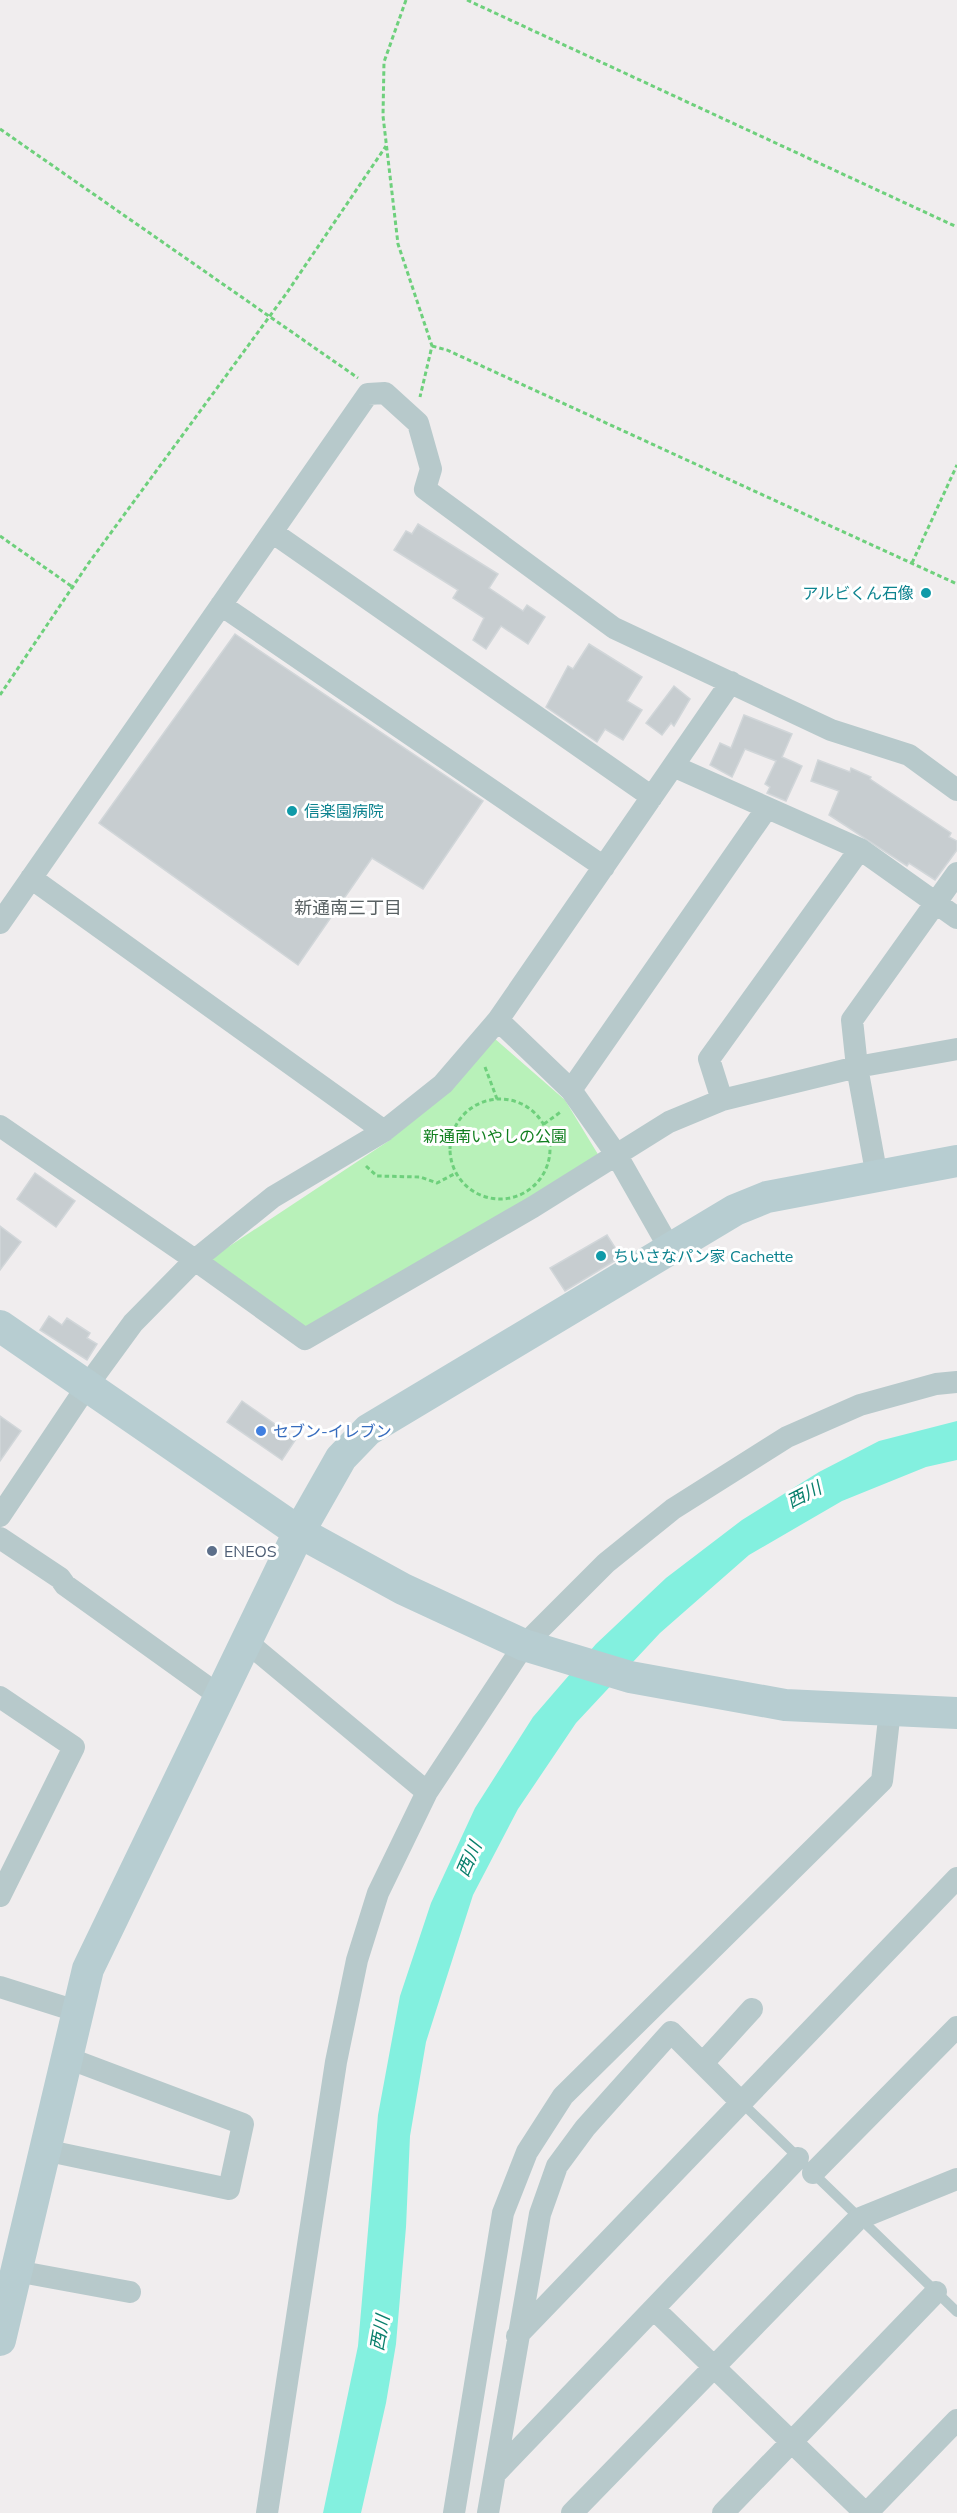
<svg xmlns="http://www.w3.org/2000/svg" width="957" height="2513" viewBox="0 0 957 2513" font-family="'Nunito Sans','Noto Sans JP',sans-serif">
<style>
.green{fill:#b8f1b9}
.water{fill:#83f0df}
.building{fill:#c7cdd0;stroke:#d1d6d9;stroke-width:1.5}
.lines{fill:none;stroke-linecap:round;stroke-linejoin:round}
.path{stroke:#6ed07c;stroke-width:3;stroke-dasharray:4.5 3;stroke-linecap:butt}
.lane{stroke:#b7c9cb;stroke-width:10}
.street{stroke:#b7c9cb;stroke-width:22}
.secondary{stroke:#b7cdd1;stroke-width:32}
.culture-dot{fill:#0f9aa8;stroke:#fff;stroke-width:2}
.shop-dot{fill:#3f7fe0;stroke:#fff;stroke-width:2}
.service-dot{fill:#5c6f8a;stroke:#fff;stroke-width:2}
.labels{text-anchor:middle;stroke-width:6;stroke-linejoin:round;paint-order:stroke}
.culture-label{font-size:16px;fill:#0d838f;stroke:#fff;text-anchor:start}
.park-label{font-size:16px;fill:#128020;stroke:#fff}
.shop-label{font-size:16px;fill:#366cbe;stroke:#fff;text-anchor:start}
.service-label{font-size:16px;fill:#4e5e75;stroke:#fff;text-anchor:start}
.neighbourhood-label{font-size:18px;fill:#596163;stroke:#fff}
.water-label{font-size:18px;font-style:italic;fill:#097f6c;stroke:#fff}
</style>
<rect width="100%" height="100%" fill="#f0edee"/>
<path class="green" d="M494,1038L565,1100L599,1156L306,1333L207,1261L390,1140Z"/>
<path class="water" d="M957,1421V1460L926,1467L842,1501L749,1555L660,1633L576,1723L518,1809L473,1895L426,2042L410,2136L406,2227L396,2344L386,2403L361,2513H323L358,2346L378,2115L400,1996L431,1903L475,1808L533,1717L596,1644L666,1578L742,1520L819,1472L879,1441Z"/>
<path class="building" d="M418,524L498,574L489,588L523,611L527,605L545,617L528,644L501,626L486,649L473,640L484,618L453,598L458,590L394,550L406,531L412,534Z
M235,634L483,801L423,889L372,858L298,965L99,823Z
M589,644L642,677L627,701L642,710L623,740L605,729L597,742L546,707L568,666L573,669Z
M674,686L690,699L674,726L671,723L662,735L646,723Z
M744,715L792,734L782,757L802,766L786,801L767,793L770,787L765,784L776,761L745,749L732,777L710,765L720,743L731,748Z
M818,760L850,772L851,768L871,777L870,779L951,833L949,837L957,841V850L935,880L909,863L907,866L829,815L839,791L811,781Z
M35,1173L75,1201L56,1227L17,1199Z
M0,1226L21,1242L0,1270Z
M607,1235L621,1257L565,1291L550,1268Z
M49,1316L62,1325L67,1318L90,1333L87,1338L97,1344L87,1360L40,1330Z
M242,1401L296,1439L282,1460L227,1422Z
M0,1416L21,1431L0,1461Z"/>
<g class="lines">
<path class="path" d="M406,0L384,62L383,116L398,244L432,346L420,397
M467,0L957,227
M0,129L358,378
M432,346L447,350L957,584
M0,536L74,588
M912,563L957,465
M0,695L88,564L286,294L386,146
M485,1067L497,1099
M450 1149a50 50 0 1 1 100 0a50 50 0 1 1-100 0Z
M544,1124L562,1111
M366,1166L377,1176L420,1177L437,1183L456,1173"/>
<path class="lane" d="M742,2103L800,2159
M813,2173L957,2312"/>
<path class="street" d="M272,532L652,797
M221,605L604,867
M673,766L860,849L957,918
M31,878L384,1131
M0,923L368,394L385,393L418,423L431,469L425,489L614,628L831,730L909,755L957,790
M498,1020L571,1090L616,1154L670,1249
M571,1090L767,808
M722,1100L709,1059L860,849
M0,1126L195,1260L305,1339L533,1207L669,1122L722,1100L857,1067L957,1049
M877,1177L857,1067L852,1020L957,873
M0,1516L87,1386L133,1323L195,1260L273,1197L384,1131L443,1084L498,1020L731,682
M0,1538L60,1578L65,1585L221,1697
M248,1643L427,1792
M0,1697L74,1747L0,1896
M0,1987L76,2011
M703,2063L752,2009
M44,2150L229,2189L243,2124L65,2057
M813,2173L957,2027
M16,2271L130,2292
M654,2309L865,2513
M517,2336L957,1878
M495,2474L798,2158
M267,2513L336,2062L357,1960L378,1893L427,1792L524,1645L606,1563L673,1509L787,1437L860,1405L936,1384L957,1382
M454,2513L503,2213L527,2152L563,2096L882,1781L890,1710
M488,2513L540,2214L557,2166L585,2128L671,2032L742,2103
M572,2513L858,2219L957,2179
M723,2513L936,2292
M867,2513L957,2420"/>
<path class="secondary" d="M0,1326L299,1532L403,1589L524,1645L630,1677L785,1705L957,1713
M0,2340L88,1969L299,1532L341,1458L368,1430L735,1210L767,1197L957,1161"/>
</g>
<g class="culture-dot">
<circle cx="926" cy="593" r="6"/>
<circle cx="292" cy="811" r="6"/>
<circle cx="601" cy="1256" r="6"/>
</g>
<circle class="shop-dot" cx="261" cy="1431" r="6"/>
<circle class="service-dot" cx="212" cy="1551" r="6"/>
<g class="labels">
<g class="culture-label">
<text x="914" y="599" text-anchor="end">アルビくん石像</text>
<text x="304" y="817">信楽園病院</text>
<text x="613" y="1262">ちいさなパン家 Cachette</text>
</g>
<g class="park-label">
<text x="495" y="1142">新通南いやしの公園</text>
</g>
<g class="shop-label">
<text x="273" y="1437">セブン-イレブン</text>
</g>
<g class="service-label">
<text x="224" y="1557">ENEOS</text>
</g>
<g class="neighbourhood-label">
<text x="348" y="914">新通南三丁目</text>
</g>
<g class="water-label">
<text transform="translate(804 1495) rotate(-27)" y="6">西川</text>
<text transform="translate(469 1859) rotate(-66)" y="6">西川</text>
<text transform="translate(380 2333) rotate(-80)" y="6">西川</text>
</g>
</g>
</svg>
